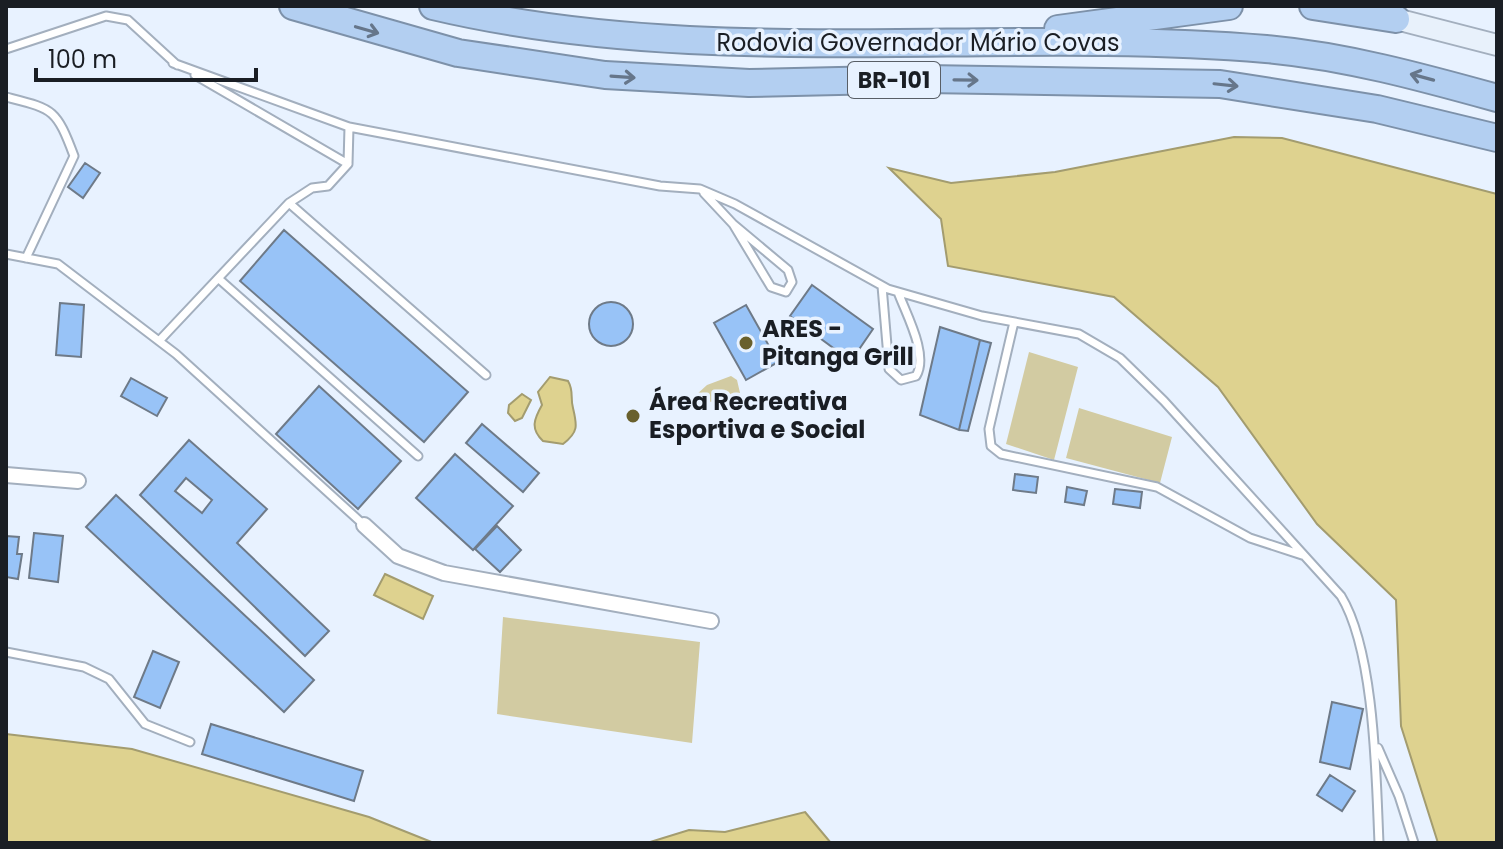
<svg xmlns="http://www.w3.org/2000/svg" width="1503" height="849" viewBox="0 0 1503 849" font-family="Poppins,sans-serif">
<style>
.green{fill:#d2cba2}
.water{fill:#ded28f;stroke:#a39c6f;stroke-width:2}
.building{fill:#98c3f7;stroke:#6e7a88;stroke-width:2;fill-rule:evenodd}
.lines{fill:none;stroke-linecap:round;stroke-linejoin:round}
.lane-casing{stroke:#a3afbe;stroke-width:11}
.street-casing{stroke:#a3afbe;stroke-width:18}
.secondary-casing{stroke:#a3afbe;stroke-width:24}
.highway-casing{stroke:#7d91a9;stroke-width:30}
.lane{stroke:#fff;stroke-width:7}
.street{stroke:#fff;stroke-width:14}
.secondary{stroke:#e8f1fb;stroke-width:20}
.highway{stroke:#b3cff1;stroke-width:26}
.oneway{stroke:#66768a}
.poi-dot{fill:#69602c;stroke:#e8f2ff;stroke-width:3}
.labels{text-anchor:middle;stroke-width:7;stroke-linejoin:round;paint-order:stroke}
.shield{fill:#e8f2ff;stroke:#585e66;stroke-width:2}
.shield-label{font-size:22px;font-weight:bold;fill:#1a1e24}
.street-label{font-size:24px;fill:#1a1e24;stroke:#e8f2ff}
.poi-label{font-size:24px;font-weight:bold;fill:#1a1e24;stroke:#e8f2ff;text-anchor:start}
</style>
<rect width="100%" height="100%" fill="#e8f2ff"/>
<path class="green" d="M1029,352L1078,367L1054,460L1006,444Z
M731,376L737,380L740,393L715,402L699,401L696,395L707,385Z
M1079,408L1172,437L1160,483L1066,458Z
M503,617L700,642L692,743L497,714Z"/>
<path class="water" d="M1234,137L1282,138L1497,194V843H1438L1401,726L1396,600L1317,524L1218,387L1114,297L948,266L941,219L889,168L951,183L1055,172Z
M550,377L568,381C574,391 570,397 573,408C577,425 579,432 563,444L543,441C530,429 534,419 542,405L538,392Z
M522,394L531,400L522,418L515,421L508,413L509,405Z
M385,574L433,596L423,619L374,595Z
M6,734L132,749L369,817L434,843H6Z
M805,812L831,843H647L689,830L725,832Z"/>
<path class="building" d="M85,163L100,173L83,198L68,187Z
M284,230L468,392L424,442L240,281Z
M812,285L873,329L851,361L790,316Z
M589 324a22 22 0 1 1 44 0a22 22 0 1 1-44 0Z
M60,303L84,305L81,357L56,355Z
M746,305L778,362L746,380L714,323Z
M940,327L980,340L959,430L920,415Z
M980,340L991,343L968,431L959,430Z
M131,378L167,398L157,416L121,396Z
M319,386L401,461L358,509L276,434Z
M482,424L539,473L523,492L466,443Z
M189,440L267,509L237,543L329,631L305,656L140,495ZM186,478L212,500L202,513L175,491Z
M455,454L513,506L473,550L416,498Z
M1015,474L1038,477L1036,493L1013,490Z
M1067,487L1087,491L1084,505L1065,502Z
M1115,489L1142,492L1140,508L1113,504Z
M116,495L314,680L284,712L86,527Z
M497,526L521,550L500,572L475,549Z
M34,533L63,536L58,582L29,578Z
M6,536L19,537L17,554H22L18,579L6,577Z
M153,651L179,662L160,708L134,697Z
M1332,702L1363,709L1350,769L1320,762Z
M211,724L363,771L354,801L202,754Z
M1330,775L1355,791L1342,811L1317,795Z"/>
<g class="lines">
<defs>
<path id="lane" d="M6,49L106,16L128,20L177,65
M173,63L349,127L660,186L700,189L735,204L888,289L982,316L1079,334L1120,358L1164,401L1341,596C1375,652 1376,777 1379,843
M195,75L348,164
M6,97C53,109 56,108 74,156L26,258
M704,193L733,224L771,287L786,292L792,282L788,270L733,224
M289,203L486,375
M6,254L58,264L176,354L364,525
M219,279L418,456
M882,286L889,369L901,380L916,376C929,355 906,314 898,292
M1014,322L989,429L991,446L1001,454L1157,487L1250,538L1302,555
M159,341L289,203L312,188L328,186L348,164L349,127
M6,652L84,667L109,679L145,724L190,742
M1378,748L1399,796L1414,843"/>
<path id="street" d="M6,475L78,481
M364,525L398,556L444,573L711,621"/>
<path id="secondary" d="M1396,19L1497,45"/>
<path id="highway" d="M293,6L458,53L605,75L749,83L926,79L1220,84L1377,109L1497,138
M433,6C708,71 988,26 1266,49C1345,56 1421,77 1497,98
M1313,6L1396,19
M1058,29L1229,6"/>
</defs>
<use href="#lane" class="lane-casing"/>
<use href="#street" class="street-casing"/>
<use href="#secondary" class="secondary-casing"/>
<use href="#highway" class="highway-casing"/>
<use href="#lane" class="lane"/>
<use href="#street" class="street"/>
<use href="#secondary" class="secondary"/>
<use href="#highway" class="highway"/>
</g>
<defs><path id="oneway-shaft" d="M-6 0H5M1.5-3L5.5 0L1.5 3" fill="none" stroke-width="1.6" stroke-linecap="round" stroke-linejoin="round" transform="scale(2)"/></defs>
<g class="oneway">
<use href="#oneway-shaft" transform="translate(367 30) rotate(16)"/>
<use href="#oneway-shaft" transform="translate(623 77) rotate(4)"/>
<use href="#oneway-shaft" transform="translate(1422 77) rotate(-165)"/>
<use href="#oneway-shaft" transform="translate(966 80) rotate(1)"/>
<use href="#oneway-shaft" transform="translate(1226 85) rotate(6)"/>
</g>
<g class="poi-dot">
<circle cx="746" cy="343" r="8"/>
<circle cx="633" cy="416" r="8"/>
</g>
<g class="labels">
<rect class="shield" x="848" y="62" width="92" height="36" rx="6"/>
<g class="shield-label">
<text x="894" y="88">BR-101</text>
</g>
<g class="street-label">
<text x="918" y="51">Rodovia Governador Mário Covas</text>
</g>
<g class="poi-label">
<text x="762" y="337">ARES -<tspan x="762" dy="28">Pitanga Grill</tspan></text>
<text x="649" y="410">Área Recreativa<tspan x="649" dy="28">Esportiva e Social</tspan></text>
</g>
</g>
<rect width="1503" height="849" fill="none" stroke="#1a1e24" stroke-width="16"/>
<path d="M36 68v12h220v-12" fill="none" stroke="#1a1e24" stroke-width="4"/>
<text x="48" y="68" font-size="24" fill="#1a1e24" stroke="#e8f2ff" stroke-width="6" paint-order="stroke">100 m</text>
</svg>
